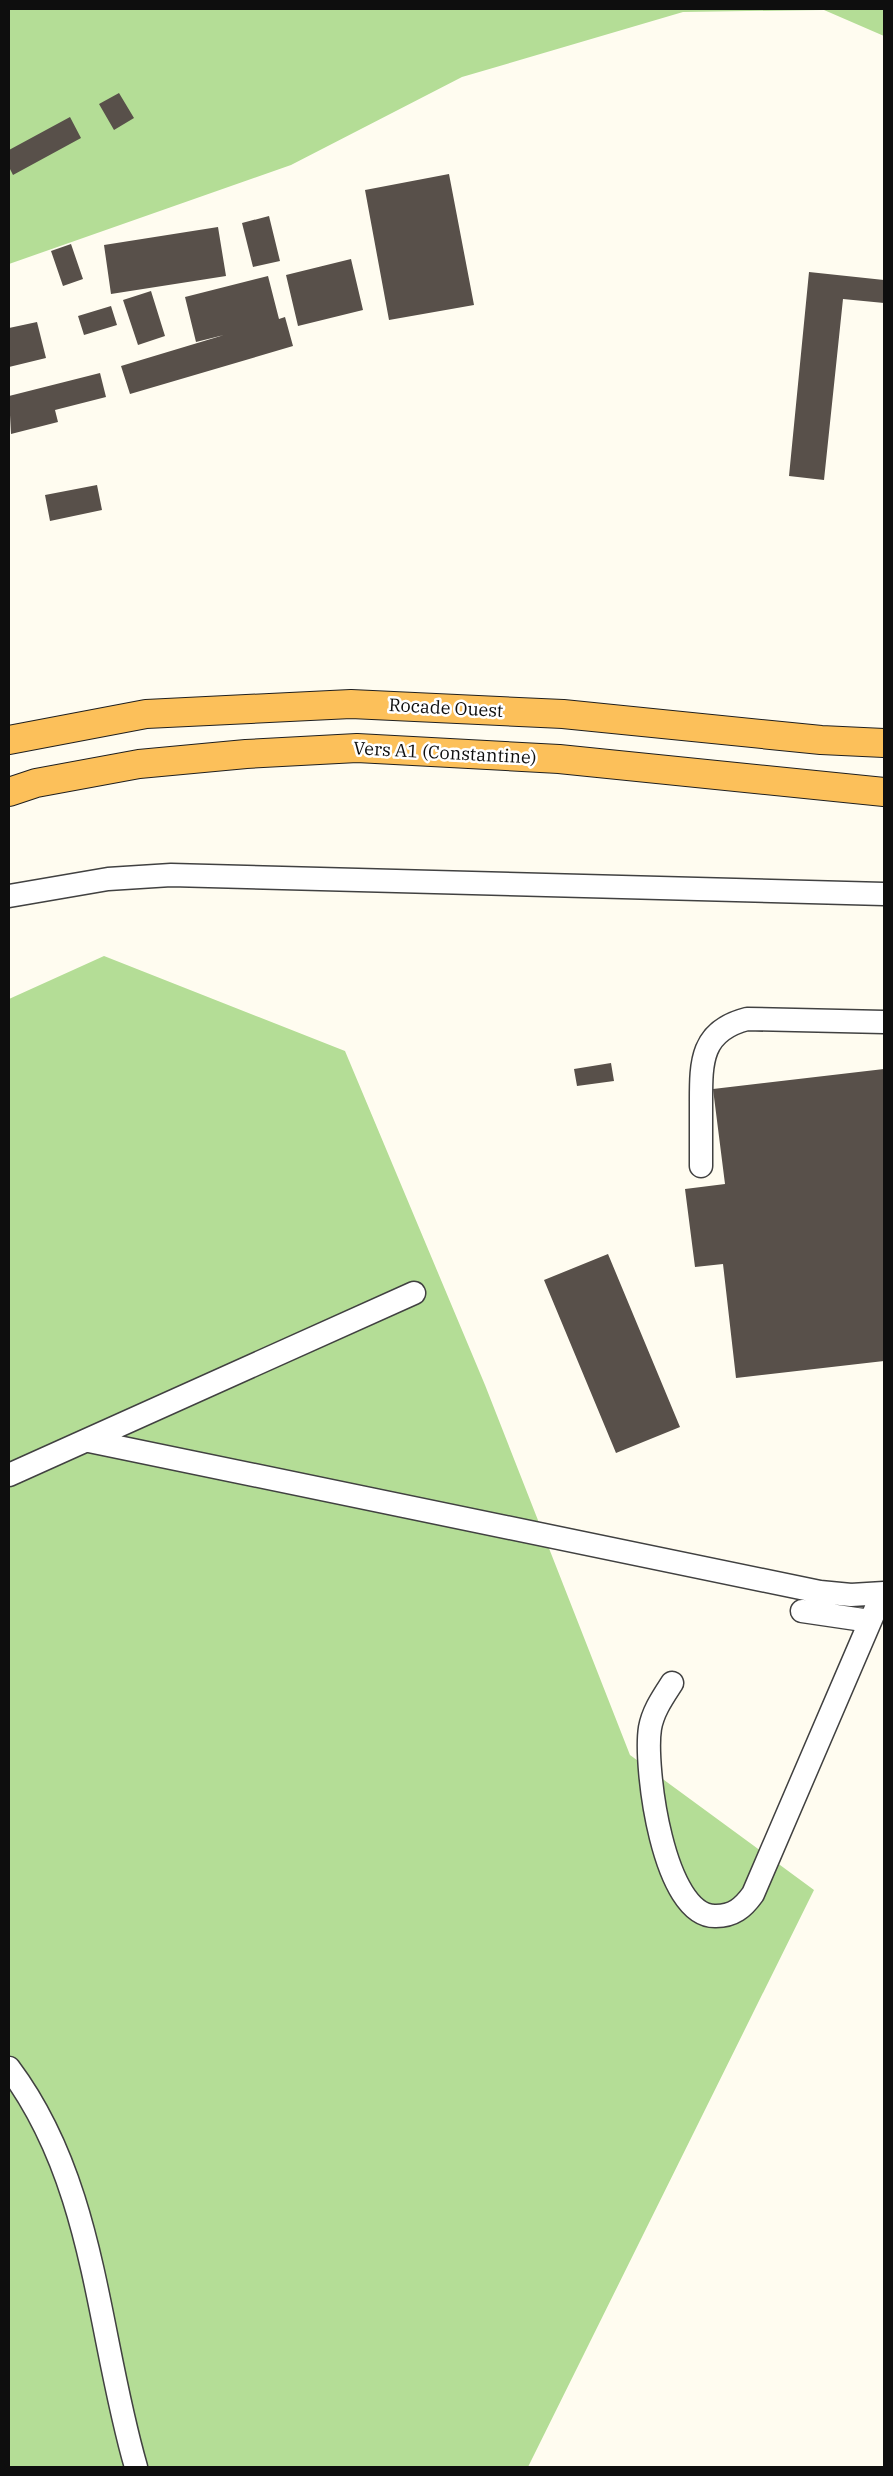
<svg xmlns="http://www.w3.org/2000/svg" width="893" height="2476" viewBox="0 0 893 2476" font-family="'IBM Plex Serif',serif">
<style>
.forest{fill:#b4dd96}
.building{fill:#58504a}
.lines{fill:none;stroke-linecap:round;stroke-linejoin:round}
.service-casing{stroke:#414141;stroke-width:25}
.trunk-casing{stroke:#1f1f1f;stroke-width:30}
.service{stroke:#fff;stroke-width:22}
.trunk{stroke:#fcc05a;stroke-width:28}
.labels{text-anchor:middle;stroke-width:5;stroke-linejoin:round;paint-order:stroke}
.street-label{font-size:18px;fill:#0e0e0e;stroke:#fff}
</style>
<rect width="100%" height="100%" fill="#fffcf0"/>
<path class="forest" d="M9,9H884V36L824,10L683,12L462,77L291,165L9,264Z
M104,956L345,1051L485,1385L630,1755L814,1890L528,2467H9V999Z"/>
<path class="building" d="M119,93L134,118L114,130L99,104Z
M70,117L81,138L13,175L9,167V150Z
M449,174L474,305L389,320L365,190Z
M269,216L280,261L253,267L242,223Z
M218,227L226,276L111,294L104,245Z
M71,244L83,279L63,286L51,251Z
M351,259L363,310L298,326L286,275Z
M809,272L884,280V303L843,299L824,480L789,476Z
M268,276L279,319L285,317L293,346L130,394L121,366L224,335L196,342L185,297Z
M151,291L165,336L138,345L123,300Z
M111,306L117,325L84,335L78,316Z
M37,322L46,358L9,367V328Z
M100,373L106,397L55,410L58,422L11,434L9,396Z
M97,485L102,510L50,521L45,495Z
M611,1063L614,1081L577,1086L574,1069Z
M884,1069V1361L736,1378L723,1264L695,1267L685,1189L725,1184L713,1089Z
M608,1254L680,1427L616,1453L544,1280Z"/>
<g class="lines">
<defs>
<path id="service" d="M9,896L108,879L171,875L884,894
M701,1166C701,1145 701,1125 701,1104C701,1063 700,1031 747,1019L884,1022
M89,1441L820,1592L851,1595L884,1593
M9,1475L414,1293
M802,1611L870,1621
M672,1683C663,1697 653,1711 650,1728C644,1766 663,1918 716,1916C733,1916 743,1908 753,1894L882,1594
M9,2068C96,2184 97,2333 136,2467"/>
<path id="trunk" d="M9,740L146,714L351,704L563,714L821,740L884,743
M9,792L36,783L139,764L246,754L357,748L559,759L884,792"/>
</defs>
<use href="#service" class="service-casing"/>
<use href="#trunk" class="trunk-casing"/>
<use href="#service" class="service"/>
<use href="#trunk" class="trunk"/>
</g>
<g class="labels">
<g class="street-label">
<text transform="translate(446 708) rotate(3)" y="6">Rocade Ouest</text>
<text transform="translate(445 753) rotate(3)" y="6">Vers A1 (Constantine)</text>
</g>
</g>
<rect width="893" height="2476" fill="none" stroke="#0e0e0e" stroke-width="20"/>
</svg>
